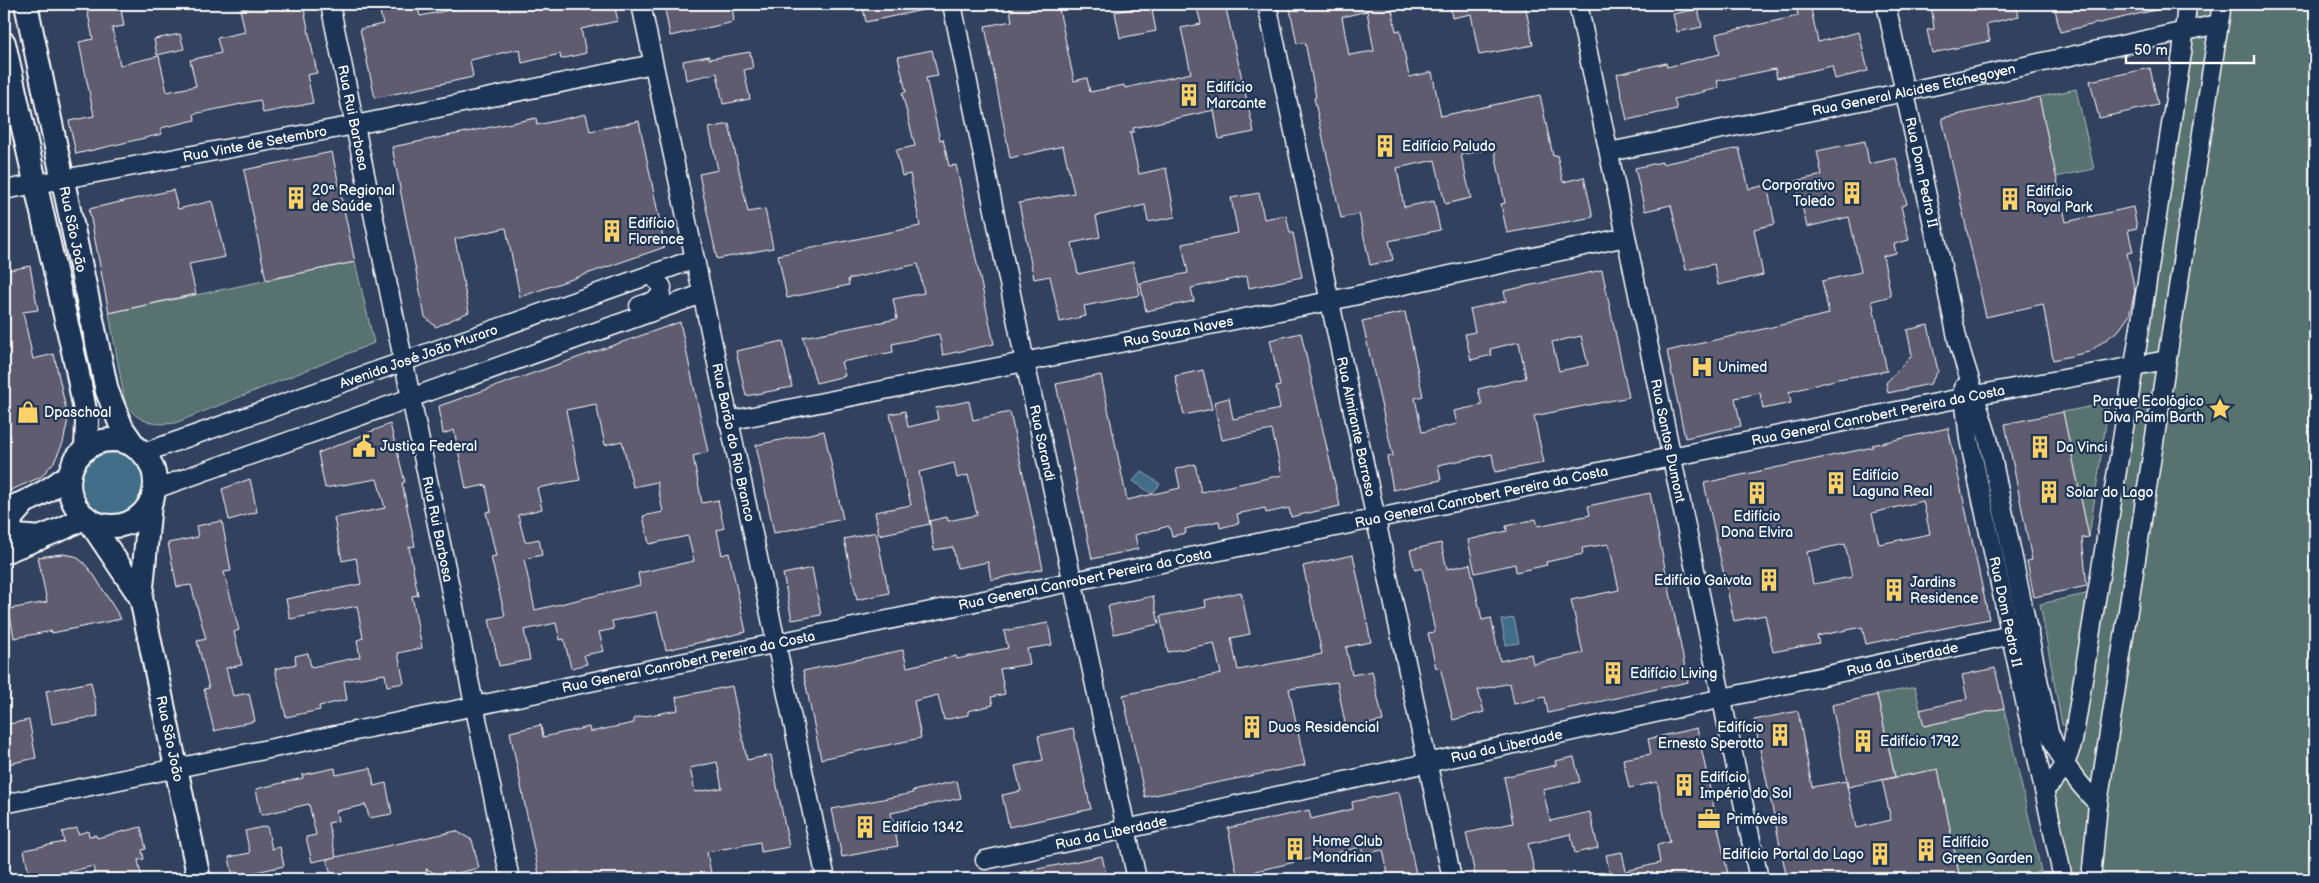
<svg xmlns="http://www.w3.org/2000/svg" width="2319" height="883" viewBox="0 0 2319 883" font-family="'Balsamiq Sans',sans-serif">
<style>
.green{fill:#59726f;stroke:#acb8b7}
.water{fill:#426d89;stroke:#8ea7b8}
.building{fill:#615c70;stroke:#fff;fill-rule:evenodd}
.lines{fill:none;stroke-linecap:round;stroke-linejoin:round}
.minor-casing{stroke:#fff;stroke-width:21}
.major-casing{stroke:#fff;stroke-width:26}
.minor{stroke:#1d3557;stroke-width:18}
.major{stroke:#1d3557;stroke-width:22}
.labels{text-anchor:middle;stroke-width:4.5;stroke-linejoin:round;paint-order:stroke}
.poi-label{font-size:14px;fill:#fff;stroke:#1d3557;text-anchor:start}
.street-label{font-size:14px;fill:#fff;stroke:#1d3557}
</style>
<rect width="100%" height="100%" fill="#31415e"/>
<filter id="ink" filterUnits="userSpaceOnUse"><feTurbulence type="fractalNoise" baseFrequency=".02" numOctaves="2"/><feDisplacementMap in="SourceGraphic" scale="10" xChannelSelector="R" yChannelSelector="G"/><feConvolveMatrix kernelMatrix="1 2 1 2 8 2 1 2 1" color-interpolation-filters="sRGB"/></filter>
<g filter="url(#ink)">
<path class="green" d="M2194,4H2315V879H2072L2070,871L2067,870L2052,799L2066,725H2062L2040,604L2090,593L2197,19Z
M2076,89L2094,169L2056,177L2039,97Z
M355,262L374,343L175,423C153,426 136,422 125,402L109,313Z
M2109,403L2089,537L2063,412Z
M1915,687L1924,726L2004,708L2041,871L2004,879H1960L1938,770L1895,777L1877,695Z"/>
<path class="water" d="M80 486a33 33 0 1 1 66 0a33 33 0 1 1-66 0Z
M1141,471L1160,484L1152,494L1133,481Z
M1514,618L1519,643L1506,645L1501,620Z"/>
<path class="building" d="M86,4H120L124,26L112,28L120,65L159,56L167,92L196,86L190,60L221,53L217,38L245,32L240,9L267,4H303L317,73L307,75L313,103L263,113L260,100L194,114L195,120L161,128L162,134L76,154L69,121L94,116L79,42L93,39Z
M378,4H417L420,16L459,8L458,4H614L618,21L581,29L586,53L561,59L560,54L522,63L520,49L470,60L473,77L375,98L360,29L383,24Z
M664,4H732L734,22L670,36Z
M862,4H923V10L866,22Z
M1009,4H1058L1074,81L1087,78L1090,92L1124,85L1125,88L1191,73L1181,28L1201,24L1196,4H1225L1254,132L1219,139L1214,110L1133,128L1134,132H1130L1139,174L1166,168L1175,217L1148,222L1145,205L1096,216L1100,237L1072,243L1078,274L1133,262L1140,295L1084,306L1086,316L1060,322L1050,276L1034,279L1019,203L1074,193L1063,146L1010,158L985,26L1012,21Z
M1289,4H1391L1396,31L1400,30L1409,77L1432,72L1441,116L1540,95L1553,156L1557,155L1563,182L1584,177L1593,217L1507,233L1501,204L1505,203L1494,148L1461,155L1471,198L1445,204L1435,160L1397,168L1404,207L1434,201L1440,230L1389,241L1393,260L1370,265L1359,214L1341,218L1314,98L1316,97L1305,42L1297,44ZM1367,11L1374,51L1349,55L1342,17Z
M1450,4H1525L1533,45L1479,55L1471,14L1452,18Z
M1796,4H1810L1818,42L1859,32L1868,71L1835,79L1832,66L1777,78L1775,69L1717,81L1719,88L1674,99L1677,109L1627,120L1617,74L1666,63L1667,67L1720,54L1716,34L1798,16Z
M1931,4H2016L2019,16L1986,24L1990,41L1932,53L1927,30L1934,29Z
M2054,4H2160V9L2060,32Z
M1151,5L1156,31L1120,38L1115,12Z
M1698,9L1702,27L1677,32L1673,14Z
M180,34L184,49L157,55L154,39Z
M932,50L938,76L926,78L940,140L943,139L949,166L956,165L994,344L943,355L939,334L892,344L893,352L841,362L845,376L816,383L803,337L897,319L893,299L924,293L918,264L848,279L849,285L787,298L778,255L920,226L910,174L902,176L896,150L915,146L902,93L906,92L898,57Z
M750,52L753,68L744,70L750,99L723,104L717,73L686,80L683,61L709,56V59Z
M2150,68L2158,105L2099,118L2090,81Z
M2039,97L2066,222L2133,207L2137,228L2128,230L2133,252L2127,253L2135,291L2129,316L2119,330L2089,352L2053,360L2043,304L1986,317L1942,118Z
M586,114L590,131L639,121L665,247L520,297L506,228L455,239L469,312L436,327L425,317L392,147L536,118L537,125Z
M729,124L748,212L765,209L773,248L717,259L699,174L718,170L709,128Z
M1865,141L1869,164L1896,158L1907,204L1901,206L1909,240L1894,244L1896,253L1883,256L1891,296L1872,301L1887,371L1838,379L1789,392L1791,403L1763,409L1760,393L1735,398L1741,426L1685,438L1667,351L1829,314L1822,281L1861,272L1849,217L1807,227L1796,181L1822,175L1817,151Z
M1739,148L1749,189L1767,185L1775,224L1754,229L1763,275L1718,285L1714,264L1686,270L1671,205L1645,211L1635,168L1662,162V164Z
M332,152L355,262L266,280L244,170Z
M173,190L178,209L212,201L225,257L189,264L196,294L109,313L89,209Z
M1259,193L1264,219L1286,215L1290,233H1293L1302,277L1249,288L1247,276L1191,288L1194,301L1146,311L1140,283L1188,273L1182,244L1238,233L1231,198Z
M30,266L38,310L23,312L33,359L54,354L68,419L63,443L54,462L41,477L4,493V271Z
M1602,270L1629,397L1534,416L1544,463L1495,472L1492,454L1438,465L1441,480L1393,490L1387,457L1393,456L1362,321L1405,312L1423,396L1415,398L1422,432L1457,424L1454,411L1482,405L1478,389L1526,378L1519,342L1490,349L1492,355L1471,360L1465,334L1475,332L1470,309L1506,301L1504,291ZM1581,336L1588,365L1559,371L1552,342Z
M680,322L708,452L693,456L702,503L718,500L724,528L717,530L722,555L729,553L746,632L666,650L657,612L612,621L614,629L599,632L604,651L584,655L587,664L571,668L564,639L560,640L556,623L524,630L530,660L499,666L489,619L505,616L491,557L496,556L486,512L491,511L486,485L466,489L454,430L443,434L439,406ZM596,404L605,445L622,441L633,487L657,482L663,512L643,516L649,544L688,536L694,561L638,573L640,585L535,610L524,559L542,555L539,539L525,542L518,515L542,509L537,488L580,480L566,410Z
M1928,325L1938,371L1930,384L1888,393L1886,383L1912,355L1907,330Z
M1301,333L1340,506L1291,517L1289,508L1266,513L1265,508L1237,514L1239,523L1220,528L1219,521L1185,529L1186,533L1172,536L1169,526L1135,535L1138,549L1092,559L1056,384L1101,375L1127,500L1180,488L1176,469L1195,464L1201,492L1282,475L1272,430L1222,440L1214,402L1229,398L1233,419L1280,409L1276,387L1280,386L1270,340Z
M783,341L792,387L746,396L736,351Z
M1203,370L1212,409L1184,415L1175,376Z
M969,401L973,420L1010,412L1043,569L991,580L988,562L957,568L953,547L934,550L930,524L879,535L875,512L911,505L890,414L905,411L908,427L938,420L936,408ZM954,463L957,478L968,475L977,515L948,521L947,517L929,521L930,524L919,472Z
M2063,412L2089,537L2082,538L2087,586L2034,597L2027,561L2032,560L2005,424Z
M390,424L405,482L402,483L415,546L409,547L418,595L412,596L422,648L398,653L404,683L387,686L385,674L344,681L347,700L319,706L320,710L286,717L275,669L296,664L295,656L308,653L311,667L360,657L357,640L363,638L357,606L290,619L286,599L361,584L356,558L342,561L334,518L385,508L377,479L325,488L318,453Z
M1948,428L1989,619L1866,644L1862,627L1817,636L1819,643L1773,652L1765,615L1734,621L1704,483L1873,447L1872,445ZM1923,501L1930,534L1879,544L1872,513ZM1845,544L1852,577L1813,584L1807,552Z
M824,431L843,519L774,533L756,445Z
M250,479L257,512L229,520L222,489Z
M1650,493L1688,682L1548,713L1545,697L1514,704L1510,683L1478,690L1484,712L1453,720L1440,667L1436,668L1428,633L1435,632L1422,568L1415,570L1410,550L1441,543L1447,569L1470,564L1482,620L1491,618L1500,661L1531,654L1533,664L1583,653L1571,600L1619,590L1609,544L1582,548L1583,554L1546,562L1547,565L1516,572L1515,564L1475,573L1468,540L1507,531L1506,526L1536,519L1538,526L1590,515L1588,506Z
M222,521L231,571L224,572L239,630L234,632L242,665L226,668L233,696L249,693L255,721L214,731L204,689L209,688L197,641L206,639L191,585L177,587L168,543L198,537L196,526Z
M876,532L889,593L857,600L844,539Z
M62,554L75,556L83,562L94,575L121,619L52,633V631L14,638L9,609L47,602L38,557Z
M1353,555L1371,642L1346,647L1352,675L1372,671L1383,721L1346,728L1337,682L1289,689L1305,765L1145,797L1123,695L1221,674L1214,643L1168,652L1160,616L1206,607L1205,600L1241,592L1250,634L1231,638L1238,670L1322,654L1303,566Z
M812,568L821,615L792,620L783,574Z
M1153,596L1159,624L1114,634L1108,606Z
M1048,623L1052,645L1027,649L1030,664L1000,669L1005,694L991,697L993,705L968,711V715L944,720L938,695L914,701L921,738L821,759L803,671L903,650L907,667L956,656L957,659L1008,648L1004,631Z
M1995,668L2004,708L1924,726L1920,710L1967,699L1962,675Z
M91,682L98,716L52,724L46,691Z
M732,686L747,760L771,755L789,847L761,852L760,842L707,852L712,879H579L578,872L540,879L510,732L541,725L543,737L589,727L590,732L634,723V718L678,710L676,697ZM717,762L722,788L695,792L690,768Z
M1877,695L1895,777L1848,787L1832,705Z
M1798,711L1812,787L1846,781L1856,828L1891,820L1882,780L1938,769L1960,879H1787L1754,720Z
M29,720L36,758L4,765V725Z
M1073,728L1091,809L1009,827L1002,795L1021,791L1015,766L1043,760L1038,736Z
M1697,728L1729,879H1611L1606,855L1622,852L1626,871L1660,863L1657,845L1670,842L1657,782L1629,788L1623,759L1651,754L1648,739Z
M1574,757L1580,782L1543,790L1550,821L1590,812L1598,848L1575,853L1571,834L1528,844L1536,879H1476L1466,833L1513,823L1504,777L1556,765L1555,761Z
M335,768L336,775L371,768L374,786L386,783L392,814L369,818L366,805L336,811L338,821L328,823L336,857L312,862L306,837L316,835L309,804L261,815L256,789L303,778L302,775Z
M957,781L961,798L891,813L898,846L842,857L832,809L913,793L912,791Z
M1399,792L1417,879H1389L1383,850L1363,854L1361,847L1256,871L1257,879H1238L1228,828L1309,810L1311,819L1353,809L1352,802Z
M267,826L272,849L280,847L284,866L233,877L229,857L250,853L245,831Z
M141,827L146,849L142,850L144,859L138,860L142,879H96L93,866L60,874L61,879H47V877L30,879L24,850L64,842L62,832L77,828L78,834L88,831L89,836L96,835L97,838Z
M456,831L472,840L479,868L454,874L448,872L444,877L426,869L429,879H332L327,859Z
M1102,856L1107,879H1019L1018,873Z"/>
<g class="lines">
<defs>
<g id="minor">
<path id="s1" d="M330,4L510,879"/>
<path id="s2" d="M641,4L826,879"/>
<path id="s3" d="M952,4L1025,362L1137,879"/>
<path id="s4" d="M1267,4L1452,879"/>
<path id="s5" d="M1578,4L1759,879"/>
<path id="s6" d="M1886,4L1958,342L1988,438L2049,732C2060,761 2077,782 2098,804"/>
<path id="s7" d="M1609,152L1905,92L2218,24"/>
<path id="s8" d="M4,190L355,125L653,64"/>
<path d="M639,306C650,302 662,301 662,287L652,275"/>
<path id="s9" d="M1963,388L1969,439L2063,879"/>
<path id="s10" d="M728,421L1330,301L1626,237"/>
<path id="s11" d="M143,453L695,259"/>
<path d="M155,489L702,294"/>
<path d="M2044,790C2062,774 2066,764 2073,741L2134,366L2182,53L2187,4"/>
<path id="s12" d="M4,804L1671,457L1976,395L2167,360"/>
<path id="s13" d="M985,860L2029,631"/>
<path d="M2091,879L2098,804L2222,4"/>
</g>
<g id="major">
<path id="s14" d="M26,4L107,391L122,428L136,448"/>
<path d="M4,43L77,369L87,421L86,449"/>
<circle cx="112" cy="483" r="43"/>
<path d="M23,504L11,518L10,529L17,536L40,538"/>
<path id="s15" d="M150,504L141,598L199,879"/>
<path d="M4,510C28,502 50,491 70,474"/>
<path d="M88,519L141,598"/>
<path d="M4,552L64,528L85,517"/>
</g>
</defs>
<use href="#minor" class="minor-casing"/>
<use href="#major" class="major-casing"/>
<use href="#minor" class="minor"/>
<use href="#major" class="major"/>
</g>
</g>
<defs>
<symbol id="building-bare" viewBox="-9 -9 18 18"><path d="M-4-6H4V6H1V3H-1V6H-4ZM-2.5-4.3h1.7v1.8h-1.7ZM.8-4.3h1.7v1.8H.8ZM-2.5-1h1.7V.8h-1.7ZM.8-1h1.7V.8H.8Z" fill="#ffd166" stroke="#1d3557" stroke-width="2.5" paint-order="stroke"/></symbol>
<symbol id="hospital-bare" viewBox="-9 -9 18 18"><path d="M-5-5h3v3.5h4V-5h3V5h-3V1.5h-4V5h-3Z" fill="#ffd166" stroke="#1d3557" stroke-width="2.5" paint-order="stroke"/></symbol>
<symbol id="sight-bare" viewBox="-9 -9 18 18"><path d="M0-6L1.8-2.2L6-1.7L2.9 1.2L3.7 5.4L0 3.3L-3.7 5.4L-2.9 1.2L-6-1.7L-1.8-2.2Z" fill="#ffd166" stroke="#1d3557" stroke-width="2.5" paint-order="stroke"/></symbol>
<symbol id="shop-bare" viewBox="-9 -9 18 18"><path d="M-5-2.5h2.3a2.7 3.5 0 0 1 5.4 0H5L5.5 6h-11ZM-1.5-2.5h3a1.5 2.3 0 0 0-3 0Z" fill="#ffd166" stroke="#1d3557" stroke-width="2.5" paint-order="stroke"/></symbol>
<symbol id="civic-bare" viewBox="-9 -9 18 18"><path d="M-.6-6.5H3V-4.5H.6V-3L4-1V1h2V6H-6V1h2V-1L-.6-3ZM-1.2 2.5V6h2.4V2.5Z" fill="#ffd166" stroke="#1d3557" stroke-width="2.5" paint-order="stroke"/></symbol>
<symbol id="office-bare" viewBox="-9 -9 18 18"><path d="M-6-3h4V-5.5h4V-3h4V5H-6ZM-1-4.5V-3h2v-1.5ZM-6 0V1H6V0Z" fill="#ffd166" stroke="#1d3557" stroke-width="2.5" paint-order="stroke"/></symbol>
</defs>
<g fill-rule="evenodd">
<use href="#building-bare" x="1173" y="79" width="32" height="32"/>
<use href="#building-bare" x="1369" y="130" width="32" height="32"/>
<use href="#building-bare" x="1836" y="177" width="32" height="32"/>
<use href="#building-bare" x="280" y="182" width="32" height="32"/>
<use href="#building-bare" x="1994" y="183" width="32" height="32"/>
<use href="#building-bare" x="596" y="215" width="32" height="32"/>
<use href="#hospital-bare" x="1686" y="351" width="32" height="32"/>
<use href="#sight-bare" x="2204" y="393" width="32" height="32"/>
<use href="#shop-bare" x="12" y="396" width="32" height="32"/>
<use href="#civic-bare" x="348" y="430" width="32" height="32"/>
<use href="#building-bare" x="2024" y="431" width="32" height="32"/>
<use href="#building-bare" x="1820" y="467" width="32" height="32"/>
<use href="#building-bare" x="2033" y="476" width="32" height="32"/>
<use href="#building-bare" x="1741" y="477" width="32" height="32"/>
<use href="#building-bare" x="1753" y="564" width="32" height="32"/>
<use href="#building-bare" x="1878" y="574" width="32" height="32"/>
<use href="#building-bare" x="1597" y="657" width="32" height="32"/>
<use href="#building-bare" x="1236" y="711" width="32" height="32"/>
<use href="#building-bare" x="1764" y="719" width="32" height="32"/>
<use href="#building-bare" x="1847" y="725" width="32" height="32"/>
<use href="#building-bare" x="1668" y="769" width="32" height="32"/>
<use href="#office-bare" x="1693" y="803" width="32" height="32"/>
<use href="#building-bare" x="849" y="811" width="32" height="32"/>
<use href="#building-bare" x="1279" y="833" width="32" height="32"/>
<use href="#building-bare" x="1910" y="834" width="32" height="32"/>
<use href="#building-bare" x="1864" y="838" width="32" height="32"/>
</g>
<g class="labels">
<g class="poi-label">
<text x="1206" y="92">Edifício<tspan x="1206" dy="16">Marcante</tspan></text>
<text x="1402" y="151">Edifício Paludo</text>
<text x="1835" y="190" text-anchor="end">Corporativo<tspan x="1835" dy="16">Toledo</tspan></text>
<text x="312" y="195">20ª Regional<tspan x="312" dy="16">de Saúde</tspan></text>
<text x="2026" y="196">Edifício<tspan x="2026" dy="16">Royal Park</tspan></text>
<text x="628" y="228">Edifício<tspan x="628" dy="16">Florence</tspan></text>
<text x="1718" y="372">Unimed</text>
<text x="2204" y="406" text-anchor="end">Parque Ecológico<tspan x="2204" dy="16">Diva Paim Barth</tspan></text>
<text x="44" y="417">Dpaschoal</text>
<text x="380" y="451">Justiça Federal</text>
<text x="2056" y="452">Da Vinci</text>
<text x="1852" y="480">Edifício<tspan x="1852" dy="16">Laguna Real</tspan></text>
<text x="2066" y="497">Solar do Lago</text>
<text x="1757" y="521" text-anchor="middle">Edifício<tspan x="1757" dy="16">Dona Elvira</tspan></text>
<text x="1752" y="585" text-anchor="end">Edifício Gaivota</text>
<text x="1910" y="587">Jardins<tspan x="1910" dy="16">Residence</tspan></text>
<text x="1630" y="678">Edifício Living</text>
<text x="1268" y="732">Duos Residencial</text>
<text x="1764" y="732" text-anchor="end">Edifício<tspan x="1764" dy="16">Ernesto Sperotto</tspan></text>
<text x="1880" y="746">Edifício 1792</text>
<text x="1700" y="782">Edifício<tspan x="1700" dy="16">Império do Sol</tspan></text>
<text x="1726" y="824">Primóveis</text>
<text x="882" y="832">Edifício 1342</text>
<text x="1312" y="846">Home Club<tspan x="1312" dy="16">Mondrian</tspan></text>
<text x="1942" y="847">Edifício<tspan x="1942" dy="16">Green Garden</tspan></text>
<text x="1864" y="859" text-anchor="end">Edifício Portal do Lago</text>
</g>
<g class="street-label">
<text dy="5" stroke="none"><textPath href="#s7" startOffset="311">Rua General Alcides Etchegoyen</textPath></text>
<text dy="5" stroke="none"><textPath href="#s1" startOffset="116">Rua Rui Barbosa</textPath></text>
<text dy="5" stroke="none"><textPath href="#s8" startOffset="255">Rua Vinte de Setembro</textPath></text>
<text dy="5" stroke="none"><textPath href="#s6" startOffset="172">Rua Dom Pedro II</textPath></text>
<text dy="5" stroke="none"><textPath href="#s14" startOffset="230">Rua São João</textPath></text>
<text dy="5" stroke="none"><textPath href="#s10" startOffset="459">Rua Souza Naves</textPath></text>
<text dy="5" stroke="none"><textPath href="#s11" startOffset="292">Avenida José João Muraro</textPath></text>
<text dy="5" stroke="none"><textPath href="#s12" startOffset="1914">Rua General Canrobert Pereira da Costa</textPath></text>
<text dy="5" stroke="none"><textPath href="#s4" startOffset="432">Rua Almirante Barroso</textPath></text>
<text dy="5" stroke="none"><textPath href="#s2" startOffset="448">Rua Barão do Rio Branco</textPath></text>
<text dy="5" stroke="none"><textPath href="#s3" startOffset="448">Rua Sarandi</textPath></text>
<text dy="5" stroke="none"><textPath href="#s5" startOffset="446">Rua Santos Dumont</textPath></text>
<text dy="5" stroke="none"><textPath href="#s12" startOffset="1509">Rua General Canrobert Pereira da Costa</textPath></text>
<text dy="5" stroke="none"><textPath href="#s1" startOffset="536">Rua Rui Barbosa</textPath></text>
<text dy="5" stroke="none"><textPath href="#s12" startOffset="1104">Rua General Canrobert Pereira da Costa</textPath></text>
<text dy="5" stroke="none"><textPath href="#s9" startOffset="228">Rua Dom Pedro II</textPath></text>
<text dy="5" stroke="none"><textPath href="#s13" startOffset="939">Rua da Liberdade</textPath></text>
<text dy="5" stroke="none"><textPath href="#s12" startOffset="699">Rua General Canrobert Pereira da Costa</textPath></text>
<text dy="5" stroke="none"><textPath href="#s15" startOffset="238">Rua São João</textPath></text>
<text dy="5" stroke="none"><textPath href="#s13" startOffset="534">Rua da Liberdade</textPath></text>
<text dy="5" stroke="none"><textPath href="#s13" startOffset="129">Rua da Liberdade</textPath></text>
</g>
</g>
<rect width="2319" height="883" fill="none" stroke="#1d3557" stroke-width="20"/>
<rect x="10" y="10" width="2299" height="863" fill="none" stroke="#fff" stroke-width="2" filter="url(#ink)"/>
<path d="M2126 55v8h128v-8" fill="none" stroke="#ffffff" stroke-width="2.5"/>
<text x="2134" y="55" font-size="15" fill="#ffffff" stroke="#1d3557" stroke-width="4" paint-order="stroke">50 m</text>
</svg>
